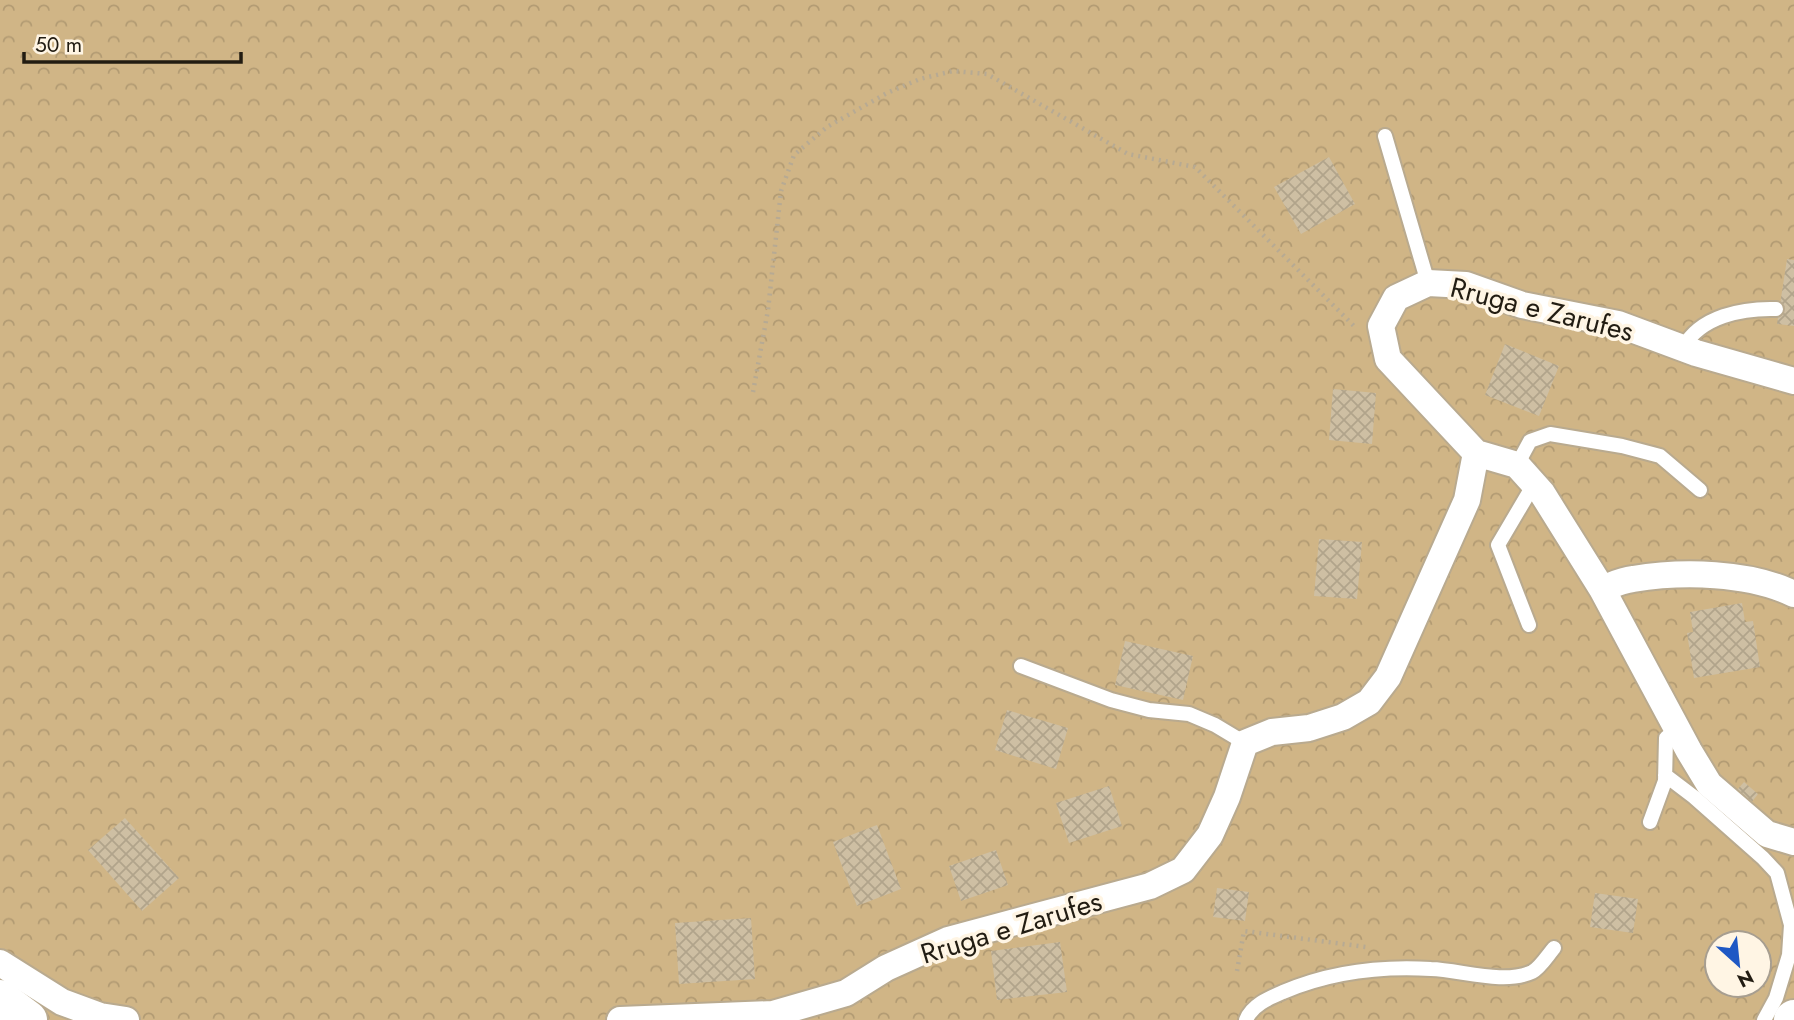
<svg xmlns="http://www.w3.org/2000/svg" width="1794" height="1020" viewBox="0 0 1794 1020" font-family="Jost,sans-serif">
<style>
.forest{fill:url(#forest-crowns);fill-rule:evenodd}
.building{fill:url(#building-cross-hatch)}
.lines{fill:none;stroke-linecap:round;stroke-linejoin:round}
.lane-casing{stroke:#b9aa8f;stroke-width:18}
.street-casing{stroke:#b9aa8f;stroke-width:30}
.secondary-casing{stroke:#b9aa8f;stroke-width:42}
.path{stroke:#b7aa93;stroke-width:4.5;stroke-dasharray:2 5;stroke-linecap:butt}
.lane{stroke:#fff;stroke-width:14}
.street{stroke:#fff;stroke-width:26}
.secondary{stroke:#fff;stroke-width:38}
.labels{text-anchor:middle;stroke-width:7;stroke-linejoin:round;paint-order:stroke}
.street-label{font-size:28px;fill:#221c12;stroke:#fff5e4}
</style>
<defs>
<pattern id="forest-crowns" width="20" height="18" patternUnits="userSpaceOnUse" patternTransform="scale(1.75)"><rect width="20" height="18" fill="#d0b586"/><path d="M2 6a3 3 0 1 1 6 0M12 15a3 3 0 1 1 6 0" fill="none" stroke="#b29b73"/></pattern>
<pattern id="building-cross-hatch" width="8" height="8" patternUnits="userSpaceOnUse" patternTransform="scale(1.75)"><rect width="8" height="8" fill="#cebfa3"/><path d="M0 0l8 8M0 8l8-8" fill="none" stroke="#b1a48b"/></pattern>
</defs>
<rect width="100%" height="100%" fill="#f7e7cb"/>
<path class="forest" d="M0,0H1794V1020H0ZM1717,943H1759V985H1717Z"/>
<path class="building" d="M1329,157L1355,204L1301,234L1274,187Z
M1787,259L1794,260V326L1777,324Z
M1505,344L1559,366L1539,416L1485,395Z
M1333,389L1376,393L1372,444L1329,440Z
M1319,539L1362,542L1357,599L1314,596Z
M1742,603L1745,622L1753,621L1760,667L1694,678L1687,633L1693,632L1690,612Z
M1125,641L1193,656L1183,700L1115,685Z
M1007,710L1068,728L1056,769L995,750Z
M1744,782L1758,794L1751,803L1737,790Z
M1109,786L1122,826L1069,843L1056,803Z
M125,818L179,878L142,911L88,850Z
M877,825L901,889L857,906L833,842Z
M996,850L1008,885L961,901L949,866Z
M1217,888L1249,892L1245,921L1213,917Z
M1595,893L1638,899L1633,933L1590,927Z
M751,918L755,979L679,984L675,923Z
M1060,942L1067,992L997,1000L991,951Z"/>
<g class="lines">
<defs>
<path id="lane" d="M1385,136L1428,283
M1683,348C1700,316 1743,308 1776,309
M1517,465L1530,441L1550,434L1622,446L1660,456L1700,490
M1529,625L1498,545L1534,484
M1021,666L1111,700L1149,710L1189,714L1215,725L1245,743
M1665,775L1694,797L1763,858L1777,873L1791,925L1789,955L1776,998L1764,1020
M1650,822L1665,781L1666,738L1677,729
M1246,1020C1252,1005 1269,998 1283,992C1330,972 1381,966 1431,969C1461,970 1504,985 1532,972C1540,968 1548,955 1554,948"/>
<path id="street" d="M1794,381L1696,353L1618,324L1522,305L1466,285L1428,283L1396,298L1381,326L1388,359L1476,453L1517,465L1542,493L1602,589L1689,751L1709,784L1767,834L1794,842
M1602,589C1612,585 1622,580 1633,579C1682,571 1749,572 1794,594
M0,963L62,1002L100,1016L126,1020
M620,1020L773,1014L846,993L886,968L948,940L1150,886L1183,870L1210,835L1227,797L1245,743L1272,732L1309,728L1343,717L1369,702L1388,677L1467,500L1476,453"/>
<path id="secondary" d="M0,999L28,1020
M1793,1020L1794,1019"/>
</defs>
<use href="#lane" class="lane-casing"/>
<use href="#street" class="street-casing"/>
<use href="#secondary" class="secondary-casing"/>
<path class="path" d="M753,392L768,310L781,191L794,155L827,127L887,93L920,79L953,71L987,74L1128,154L1195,167L1355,327
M1237,971L1244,931L1366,947"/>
<use href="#lane" class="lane"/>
<use href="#street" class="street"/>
<use href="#secondary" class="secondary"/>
</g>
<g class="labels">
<g class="street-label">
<text transform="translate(1542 309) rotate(14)" y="10">Rruga e Zarufes</text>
<text transform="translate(1011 927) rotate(-17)" y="10">Rruga e Zarufes</text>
</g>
</g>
<g transform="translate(1738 964) rotate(153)"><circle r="33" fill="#fff5e4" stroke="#a79e90" stroke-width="2"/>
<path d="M0-5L12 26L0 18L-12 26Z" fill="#1f58c4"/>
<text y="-10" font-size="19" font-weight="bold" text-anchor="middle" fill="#221c12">N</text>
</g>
<path d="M24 52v10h217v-10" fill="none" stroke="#221c12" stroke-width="3.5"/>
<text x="35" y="52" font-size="21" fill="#221c12" stroke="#fff5e4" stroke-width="5" paint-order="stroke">50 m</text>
</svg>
